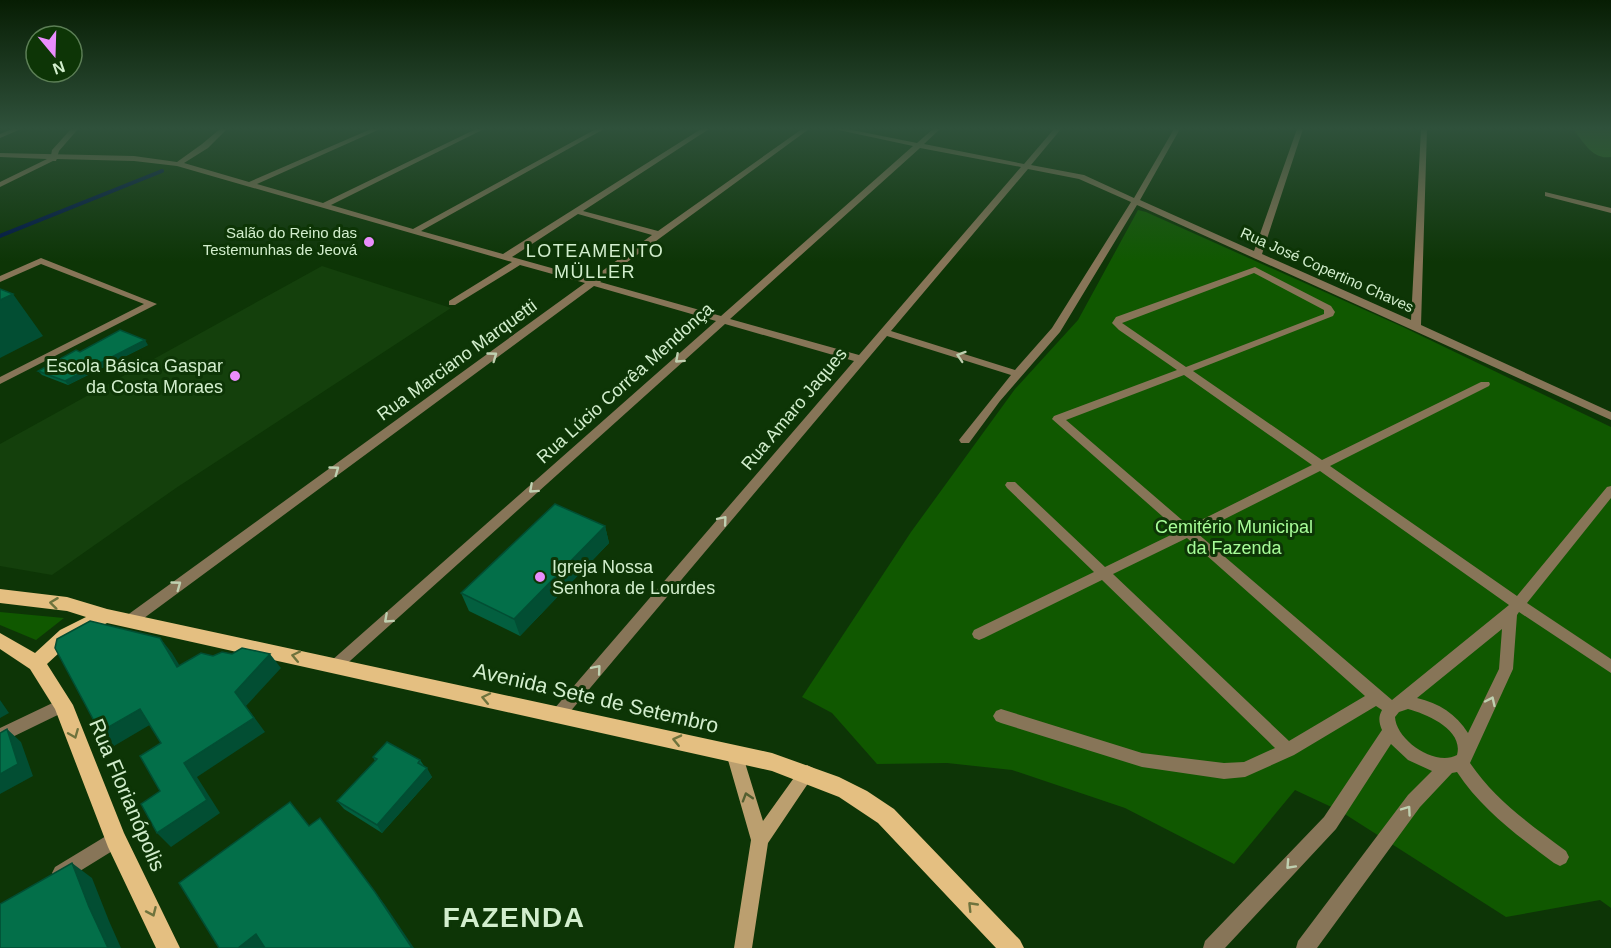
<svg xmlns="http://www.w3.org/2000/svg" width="1611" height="948" viewBox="0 0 1611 948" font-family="Helvetica,sans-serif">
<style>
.built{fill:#14400c}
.green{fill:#105800}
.forest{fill:#236715}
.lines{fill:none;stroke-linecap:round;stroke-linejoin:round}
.stream{stroke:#001749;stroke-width:4}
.lane{fill:#877558;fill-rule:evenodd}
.street{fill:#877558;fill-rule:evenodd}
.secondary{fill:#bb9f6f;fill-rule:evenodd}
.primary{fill:#e4bf81;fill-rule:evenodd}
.wall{fill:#035f3f}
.shaded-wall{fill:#024e33}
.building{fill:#036f49;stroke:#024e33;stroke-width:1.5}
.oneway{stroke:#bfd0b0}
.oneway2{stroke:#6e733d}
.oneway3{stroke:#535f30}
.poi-dot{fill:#ea8dfd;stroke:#0d3506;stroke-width:2}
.labels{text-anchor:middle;stroke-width:6;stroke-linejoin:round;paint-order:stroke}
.far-poi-label{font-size:15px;fill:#d2eecd;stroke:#0d3506;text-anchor:end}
.far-street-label{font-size:15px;fill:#d2eecd;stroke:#0d3506}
.far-quarter-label{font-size:18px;letter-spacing:1.5px;fill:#d2eecd;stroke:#0d3506}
.street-label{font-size:18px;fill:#d2eecd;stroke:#0d3506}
.poi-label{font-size:18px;fill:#d2eecd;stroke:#0d3506;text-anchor:end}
.park-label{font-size:18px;fill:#a7fd98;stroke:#0d3506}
.near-street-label{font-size:21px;fill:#d2eecd;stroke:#0d3506}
.near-district-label{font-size:28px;font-weight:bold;letter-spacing:1.5px;fill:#d2eecd;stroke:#0d3506}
</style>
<rect width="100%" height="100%" fill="#0d3506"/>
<path class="built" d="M322,266L451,308L176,488L52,575L0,566V444Z"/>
<path class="green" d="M1138,210L1146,212L1403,327L1611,427V908L1600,900L1506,917L1340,811L1295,790L1234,864L1125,808L1012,770L947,763L877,764L832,713L802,697L911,532L1015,389L1078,320Z
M0,612L64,618L36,640L0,625Z"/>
<path class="forest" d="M1573,129H1611V157C1592,160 1584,142 1573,129Z"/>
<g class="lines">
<path class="stream" d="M0,236L162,171"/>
<path class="lane" d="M71,129H78L59,151L56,161H50L52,150Z
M1255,267L1331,306L1335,312L1333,316L1193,371L1322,460L1481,382H1489L1490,384L1489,386L1330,466L1517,596L1607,487L1611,486V498L1527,603L1611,659V673L1519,612L1517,615L1513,669L1470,763C1495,800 1531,825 1566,851L1569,857L1566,863L1560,866L1554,863C1518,836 1482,810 1457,772L1452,773L1420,807L1317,948H1296L1298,941L1408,795L1432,771L1408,760L1391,744L1336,829L1225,948H1203L1205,941L1324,817L1382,730C1379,723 1378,717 1382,710L1376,706L1294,755L1245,777L1224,779L1142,767L1001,723L996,721L993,716L996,711L1001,709L1142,753L1224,763L1244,762L1275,748L1102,580L984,638L979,640L974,638L972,634L974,630L1094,572L1007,488L1005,485L1007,482H1015L1105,567L1179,531L1052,419L1054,416L1177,370L1119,330L1112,323L1116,317ZM1254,273L1324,310V314L1186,367L1122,323ZM1184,375L1312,465L1189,526L1066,420ZM1320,471L1509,605L1392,700L1197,533ZM1187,538L1365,696L1289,741L1113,574ZM1502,629L1499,669L1468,733C1456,714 1439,703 1417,698ZM1408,709C1427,714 1464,730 1457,755C1435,767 1396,740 1395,717L1399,712Z"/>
<path class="street" d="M12,129H21L0,138V134Z
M220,129H227L208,148L184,163L249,182L371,129H380L257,184L323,203L476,129H484L331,205L413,229L596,129H604L421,231L503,254L701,129H709L583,211L658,231L802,129H809L600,282L721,316L913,146L834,129H847L917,143L933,129H940L924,144L1024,164L1054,129H1061L1031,165L1084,175L1134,198L1174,129H1180L1140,200L1254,251L1297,129H1303L1262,254L1411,320L1421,129H1427L1421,325L1611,412V420L1137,205L1060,332L1000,401L969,443H961L959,440L1011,375L887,336L564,719L559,721L554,719L551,714L554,709L854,361L725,324L341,669L336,671L331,669L329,665L331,661L716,321L594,286L136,624L131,626L126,624L124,620L126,616L585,283L520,265L455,305H449V301L512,262L177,166L134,161L57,159L0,187V182L47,159L0,157V153L134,156L177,162L202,144ZM920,148L1021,167L859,355L730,319ZM1028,169L1079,179L1131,202L1052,328L1015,370L891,331ZM578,214L652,235L591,279L512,257Z
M1545,192L1611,208V213L1545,196Z
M41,258L157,304L0,384V377L144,304L41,264L0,282V276Z
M63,698L68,700L71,705L68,710L0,743V728Z
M116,830L122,833L125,839L122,845L67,879L61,882L55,879L52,873L55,867Z"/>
<path class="secondary" d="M734,746L740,748L742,753L763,821L801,768L807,765L813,768L815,773L768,843L752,948H734L751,840L726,753L728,748Z"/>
<path class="primary" d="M0,589L67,597L107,609L772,753L839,777L867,791L894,809L1020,940L1024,948H996L878,823L839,797L772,771L107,623L73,640L47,664L73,705L124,833L180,948H156L108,847L55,709L30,669L0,649V633L35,653L60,630L86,617L67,611L0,603Z"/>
</g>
<path class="wall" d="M148,345L68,385L42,375L38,371L80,352Z
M605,526L609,543L520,636L469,611L461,593Z
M373,757L420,760L432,777L382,833L344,809L337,801L375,761Z"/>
<path class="shaded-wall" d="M13,294L43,336L0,358V300Z
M145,340L148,345L68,385L65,381Z
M605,526L609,543L520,636L514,619Z
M160,638L172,653L189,681L177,667Z
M270,654L281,668L246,706L265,732L197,777L220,813L171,847L157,833L184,763L235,692Z
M0,700L9,713L0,718Z
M140,709L153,723L114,746L100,732Z
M7,729L21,742L33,776L0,794V774Z
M427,768L432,777L382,833L377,825Z
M320,818L385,905L414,948H412Z
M72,863L92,878L109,921L121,948H108L89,907Z
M256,934L267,948H238Z"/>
<path class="building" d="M0,289L13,294L0,300Z
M120,330L145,340L65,381L38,371L76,350L80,352Z
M555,504L605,526L514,619L461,593Z
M90,621L160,638L177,667L201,653L213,656L222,652L232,654L242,648L270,654L235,692L254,718L184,763L207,800L157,833L141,804L160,791L140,756L161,743L140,709L100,732L55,648L57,639Z
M7,729L18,764L0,774V733Z
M387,742L420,760L418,763L427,768L377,825L337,801L377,759L373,757Z
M290,802L309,826L320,818L375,892L412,948H265L256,934L238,948H219L179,883Z
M72,863L89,907L108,948H0V904Z"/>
<defs><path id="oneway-chevron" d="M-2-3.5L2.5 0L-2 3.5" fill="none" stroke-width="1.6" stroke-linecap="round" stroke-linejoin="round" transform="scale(1.5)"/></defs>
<g class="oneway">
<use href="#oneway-chevron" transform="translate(493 356) rotate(-36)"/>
<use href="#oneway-chevron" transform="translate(961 356) rotate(-162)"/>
<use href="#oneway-chevron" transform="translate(679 359) rotate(138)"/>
<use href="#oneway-chevron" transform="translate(335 470) rotate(-36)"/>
<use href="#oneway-chevron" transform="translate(533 489) rotate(138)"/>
<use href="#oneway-chevron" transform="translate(723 520) rotate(-50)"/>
<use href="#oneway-chevron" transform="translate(177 585) rotate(-36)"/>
<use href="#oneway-chevron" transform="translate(388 619) rotate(138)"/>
<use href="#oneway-chevron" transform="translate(597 669) rotate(-50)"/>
<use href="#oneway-chevron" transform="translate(1491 701) rotate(-65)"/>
<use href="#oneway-chevron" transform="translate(1407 810) rotate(-55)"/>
<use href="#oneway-chevron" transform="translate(1290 865) rotate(133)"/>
</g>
<g class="oneway2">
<use href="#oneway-chevron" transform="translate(54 603) rotate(-173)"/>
<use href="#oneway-chevron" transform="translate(296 656) rotate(-168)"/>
<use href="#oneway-chevron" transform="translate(486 698) rotate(-168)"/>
<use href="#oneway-chevron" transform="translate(74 734) rotate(68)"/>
<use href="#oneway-chevron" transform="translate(677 740) rotate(-167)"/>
<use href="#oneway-chevron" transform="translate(972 906) rotate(-134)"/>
<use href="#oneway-chevron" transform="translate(152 912) rotate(66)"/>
</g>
<use class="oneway3" href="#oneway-chevron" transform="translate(747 797) rotate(-107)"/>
<linearGradient id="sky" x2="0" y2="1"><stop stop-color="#071d03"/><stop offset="0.49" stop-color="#2f513b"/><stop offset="1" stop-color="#2f513b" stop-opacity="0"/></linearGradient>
<rect width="1611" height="262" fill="url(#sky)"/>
<g class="poi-dot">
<circle cx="369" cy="242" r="6"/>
<circle cx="235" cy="376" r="6"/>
<circle cx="540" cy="577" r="6"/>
</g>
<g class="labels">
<g class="far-poi-label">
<text x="357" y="238">Salão do Reino das<tspan x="357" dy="17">Testemunhas de Jeová</tspan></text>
</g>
<g class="far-street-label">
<text transform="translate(1327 270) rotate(24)" y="5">Rua José Copertino Chaves</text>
</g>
<g class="far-quarter-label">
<text x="595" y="257">LOTEAMENTO<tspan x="595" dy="21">MÜLLER</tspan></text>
</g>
<g class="street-label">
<text transform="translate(457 360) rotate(-36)" y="6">Rua Marciano Marquetti</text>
<text transform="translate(625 383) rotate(-42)" y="6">Rua Lúcio Corrêa Mendonça</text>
<text transform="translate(794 409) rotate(-50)" y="6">Rua Amaro Jaques</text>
</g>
<g class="poi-label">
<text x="223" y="372">Escola Básica Gaspar<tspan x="223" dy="21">da Costa Moraes</tspan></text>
<text x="552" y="573" text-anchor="start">Igreja Nossa<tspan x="552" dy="21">Senhora de Lourdes</tspan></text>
</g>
<g class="park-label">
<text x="1234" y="533">Cemitério Municipal<tspan x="1234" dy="21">da Fazenda</tspan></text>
</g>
<g class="near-street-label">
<text transform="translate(596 698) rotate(13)" y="7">Avenida Sete de Setembro</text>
<text transform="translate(127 795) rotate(67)" y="7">Rua Florianópolis</text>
</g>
<g class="near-district-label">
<text x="514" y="927">FAZENDA</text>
</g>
</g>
<g transform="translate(54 54) rotate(161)"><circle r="28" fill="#0d3506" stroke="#5c7f56" stroke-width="1.5"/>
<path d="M0-4.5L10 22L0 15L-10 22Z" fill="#ea8dfd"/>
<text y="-9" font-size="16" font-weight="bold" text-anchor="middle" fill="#d2eecd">N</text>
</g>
</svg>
